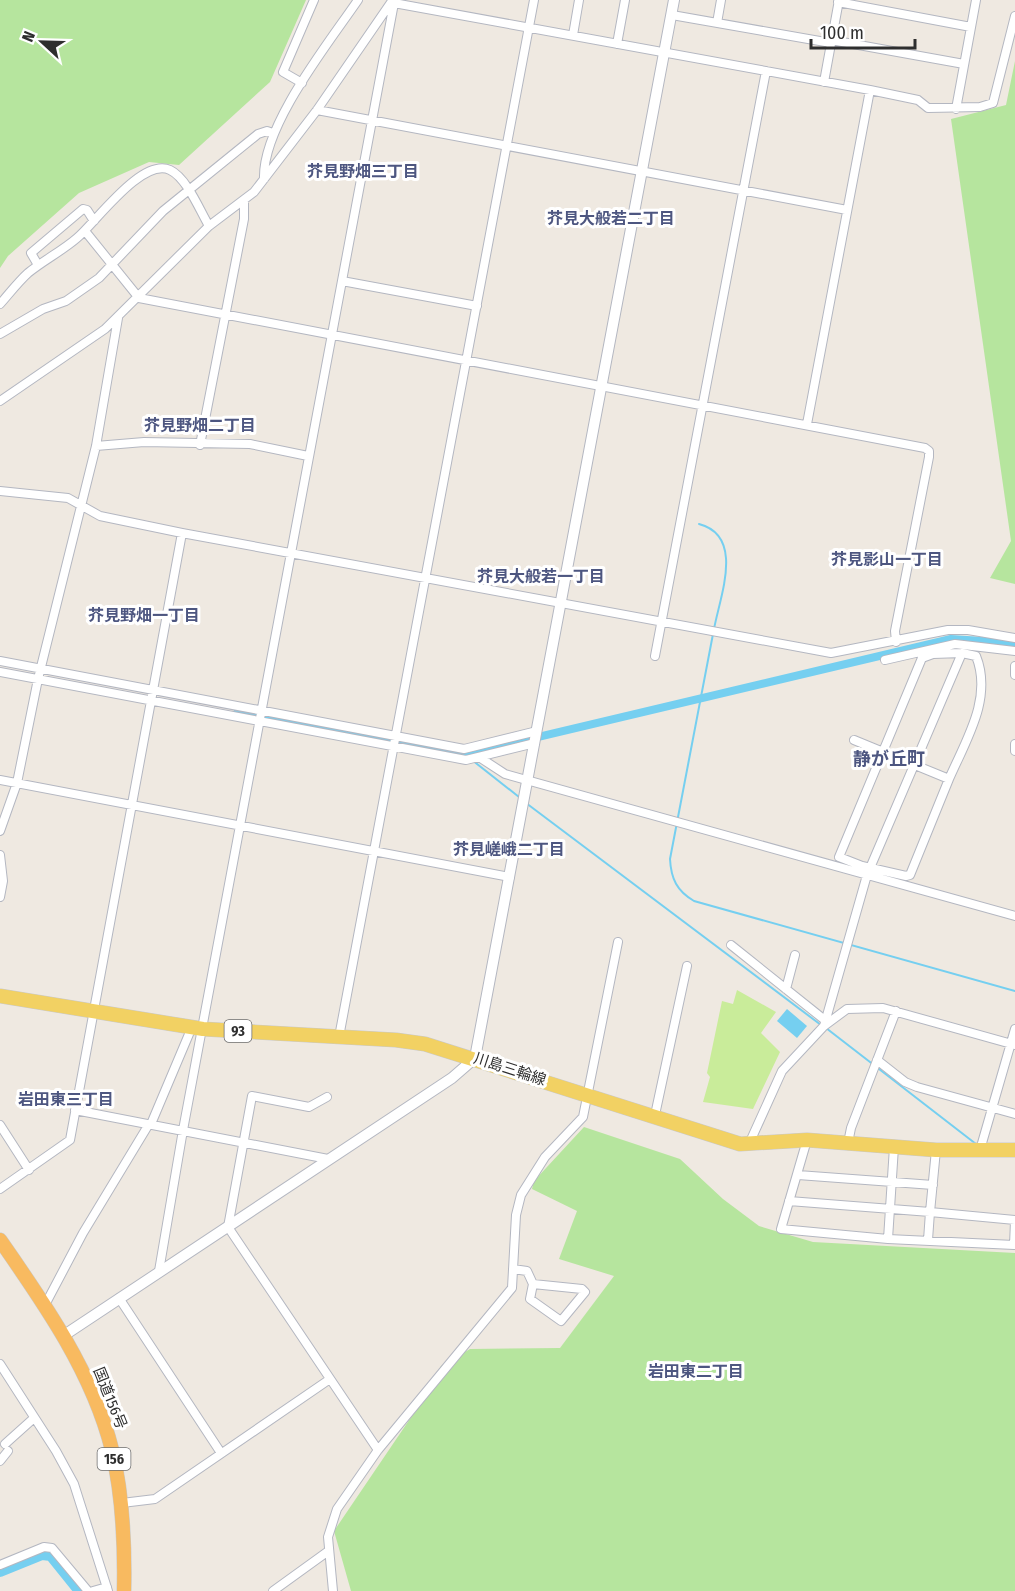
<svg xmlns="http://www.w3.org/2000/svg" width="1015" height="1591" viewBox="0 0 1015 1591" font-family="'Fira Sans Condensed','Noto Sans JP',sans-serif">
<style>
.green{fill:#b6e59e}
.pitch{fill:#c9ec9a}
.water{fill:#75cff0}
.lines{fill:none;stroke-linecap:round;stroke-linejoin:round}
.stream{stroke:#75cff0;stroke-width:2}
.canal{stroke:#75cff0;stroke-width:8}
.river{stroke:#75cff0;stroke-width:12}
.minor-casing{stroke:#b4b7c1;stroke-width:10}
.tertiary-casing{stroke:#b4b7c1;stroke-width:12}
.primary-casing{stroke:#c9c9c9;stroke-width:15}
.trunk-casing{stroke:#c9c9c9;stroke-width:15}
.minor{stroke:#fff;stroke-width:8}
.tertiary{stroke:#fff;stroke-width:10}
.primary{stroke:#f2d163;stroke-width:14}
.trunk{stroke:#f8ba60;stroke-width:14}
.labels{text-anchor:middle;stroke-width:6;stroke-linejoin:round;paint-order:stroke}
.shield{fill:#fff;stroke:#6d6d6d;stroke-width:1.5}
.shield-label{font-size:14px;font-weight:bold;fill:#2e2e2e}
.street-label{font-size:15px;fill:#2e2e2e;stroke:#fff}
.neighbourhood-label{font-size:16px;font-weight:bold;fill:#4d5680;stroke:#fff}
.quarter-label{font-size:18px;font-weight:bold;fill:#4d5680;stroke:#fff}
</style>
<rect width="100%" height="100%" fill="#efe9e1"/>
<path class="green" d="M0,0H306L270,82L179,165L149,162L79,193L8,256L0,268Z
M1015,61V584L990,578L1011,541L951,119L1006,105Z
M584,1127L680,1159L723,1199L759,1226L813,1242L1015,1253V1591H351L334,1531L418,1407L441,1366L470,1349L560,1348L614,1276L559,1259L577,1211L532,1189L534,1181Z"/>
<path class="pitch" d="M737,990L776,1012L761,1033L780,1052L753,1109L703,1102L710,1077L707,1073L722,1001L733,1004Z"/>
<path class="water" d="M787,1009L807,1026L797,1038L777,1021Z"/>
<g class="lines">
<path class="stream" d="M699,524C745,536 720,596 714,629
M713,634L670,859C671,879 677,891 694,901L1015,991
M472,760L519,797
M526,803L821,1025
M826,1028L976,1144"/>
<path class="canal" d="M237,713L466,754L951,639L1015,643"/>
<path class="river" d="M0,1571L42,1554L51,1555L80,1591"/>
<defs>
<path id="minor" d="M838,2L971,27
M394,3L870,90L918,100L928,108L980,107L993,103L1015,16
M672,15L831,43
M717,23L721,0
M573,35L579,0
M831,40L964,64
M617,44L625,0
M824,82L839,0
M302,83L283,72L314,0
M956,109L976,0
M317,110L847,210
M264,179C262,126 328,44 358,0
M85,231L139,298L925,448L929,451V457L895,631L896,642
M38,265L31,253L83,209L87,210L94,221
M342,281L477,306
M0,304C9,294 18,282 28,273C44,260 62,251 77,238C96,222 142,157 170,170C187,178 200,211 209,226
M0,334L43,309L66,301L99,278L163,211L258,134L267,131L273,133
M0,401L105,329L209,226L254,192L317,110L392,1
M807,424L870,90
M200,445L244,219V200
M96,446L144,442L250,444L308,456
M0,491L68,498L100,516L182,533L831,653L948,630H968L1015,638
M921,652L922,658L839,857L862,866L906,876L910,875L949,779
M655,656L766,71
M885,660L955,644L1015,651
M0,661L464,749L537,731
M1015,666V675
M0,672L466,760L535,743
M854,740L949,779C966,740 993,698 976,656L962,653
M1015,744V751
M479,757L505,774L1015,916
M0,780L510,877
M0,831L17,783L38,679L96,446L118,318
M0,855L3,881L0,897
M731,945L826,1021
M786,989L795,955
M824,1026L867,875L962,653L933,654L922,658
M339,1037L534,0
M877,1060L905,1082L917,1087L1015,1114
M327,1097L309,1107L252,1096L228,1227L378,1450
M75,1110L328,1159
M655,1115L687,966
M151,1124L192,1027
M0,1125L29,1170
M807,1140L781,1229L888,1239L1014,1245L1015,1221
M848,1143L851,1128L896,1011
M749,1144L782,1071L824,1026L847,1009L883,1008L1015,1045
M936,1150L930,1212L1015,1220
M980,1150L1015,1029
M798,1175L933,1185
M0,1189L70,1140L182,533
M789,1201L930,1212L928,1240
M888,1239L894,1147
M513,1269L527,1271L533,1284L582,1289L585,1292L561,1321L530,1299L533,1284
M159,1271L183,1130L394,3L392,1
M119,1298L221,1453
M45,1305L83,1233L149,1124
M0,1364L56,1451L74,1484L108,1591
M5,1444L34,1418
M0,1461L8,1451
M122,1503L155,1499L330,1379
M0,1565L44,1547L52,1548L88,1591
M93,1591L107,1587
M273,1591L327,1552
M333,1591L328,1537L337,1509L378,1450L512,1288L516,1215L521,1195L545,1157L583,1117L618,942"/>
<path id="tertiary" d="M63,1336L452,1078L475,1058L674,0"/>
<path id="primary" d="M0,996L203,1029L396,1040L425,1044L740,1144L807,1140L936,1150H1015"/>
<path id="trunk" d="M0,1240C44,1303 93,1373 112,1450C123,1496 125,1543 124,1591"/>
</defs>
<use href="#minor" class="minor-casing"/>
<use href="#tertiary" class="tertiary-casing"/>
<use href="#primary" class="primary-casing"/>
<use href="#trunk" class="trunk-casing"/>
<use href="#minor" class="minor"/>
<use href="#tertiary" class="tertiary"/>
<use href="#primary" class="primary"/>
<use href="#trunk" class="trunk"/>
</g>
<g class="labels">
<g class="shield">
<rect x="224.5" y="1020" width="27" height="22" rx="4.5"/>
<rect x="97.5" y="1448" width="33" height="22" rx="4.5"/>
</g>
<g class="shield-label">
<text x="238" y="1036">93</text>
<text x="114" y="1464">156</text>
</g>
<g class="street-label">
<text transform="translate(510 1069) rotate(18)" y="5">川島三輪線</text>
<text transform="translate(110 1398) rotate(68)" y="5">国道156号</text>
</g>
<g class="neighbourhood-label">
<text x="363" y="177">芥見野畑三丁目</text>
<text x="611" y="224">芥見大般若二丁目</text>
<text x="200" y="431">芥見野畑二丁目</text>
<text x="887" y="565">芥見影山一丁目</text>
<text x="541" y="582">芥見大般若一丁目</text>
<text x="144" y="621">芥見野畑一丁目</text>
<text x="509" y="855">芥見嵯峨二丁目</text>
<text x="66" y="1105">岩田東三丁目</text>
<text x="696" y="1377">岩田東二丁目</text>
</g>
<g class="quarter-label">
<text x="889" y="765">静が丘町</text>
</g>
</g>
<g transform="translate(42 42) rotate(292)" stroke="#ffffff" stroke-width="4.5" paint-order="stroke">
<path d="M0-4.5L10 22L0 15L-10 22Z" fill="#2e2e2e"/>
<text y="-9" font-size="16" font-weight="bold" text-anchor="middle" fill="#2e2e2e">N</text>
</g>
<path d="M811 39v9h104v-9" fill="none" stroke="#2e2e2e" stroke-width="3"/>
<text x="820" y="39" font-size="18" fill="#2e2e2e" stroke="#ffffff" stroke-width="4.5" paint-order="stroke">100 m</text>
</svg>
